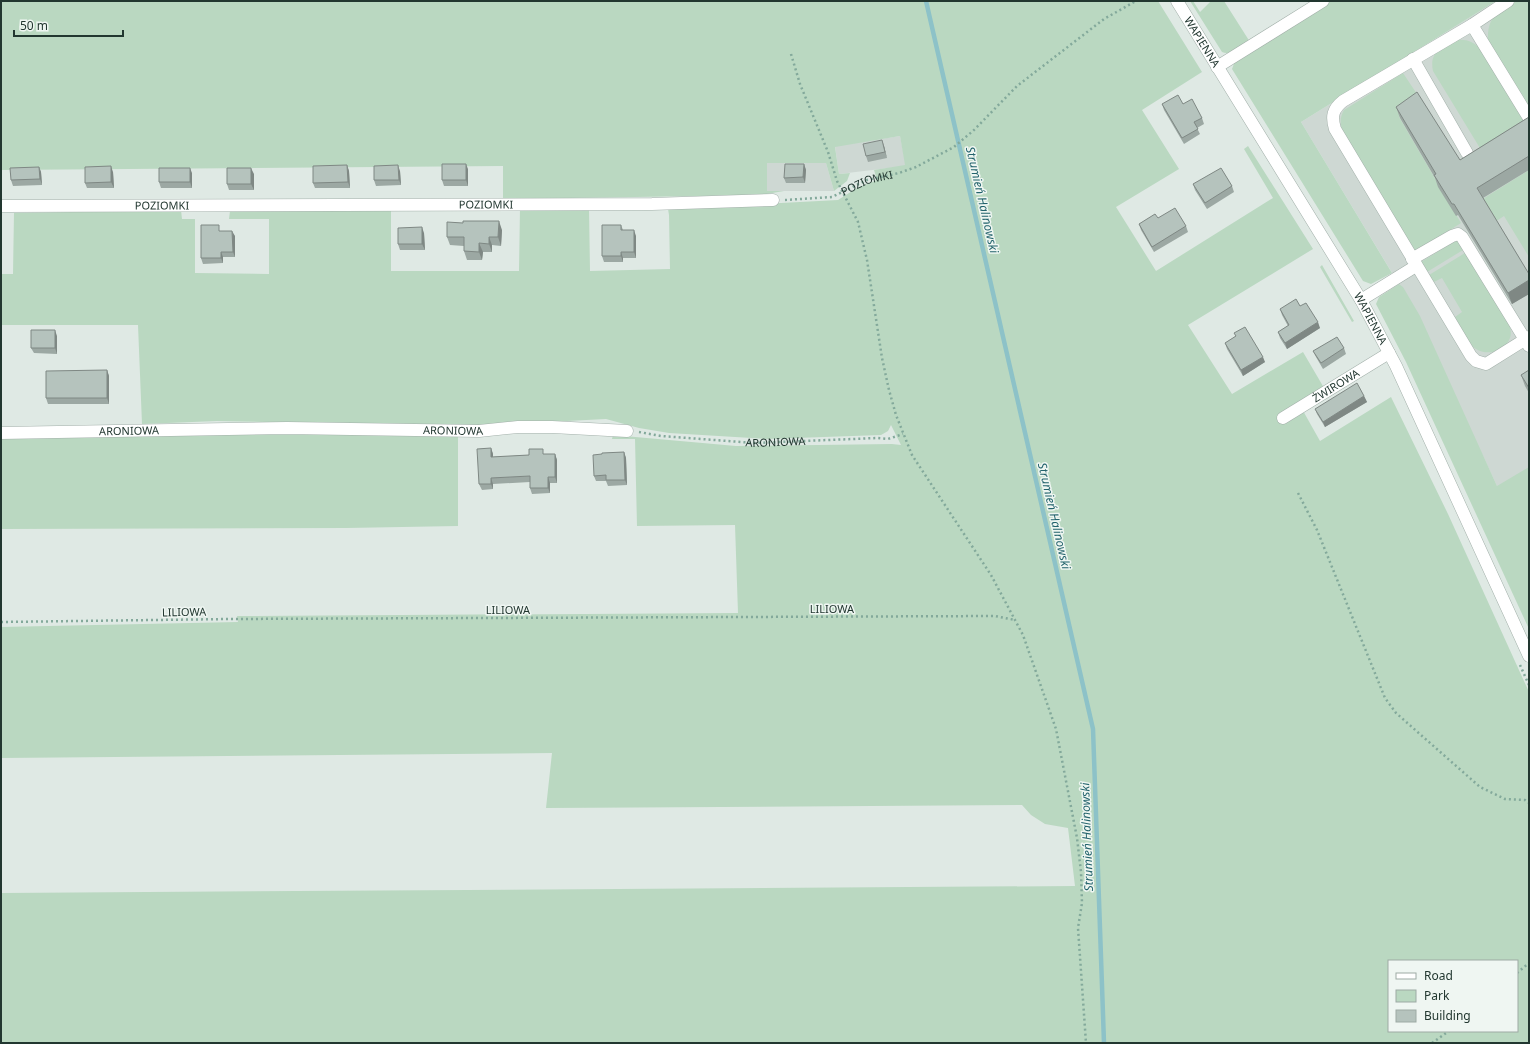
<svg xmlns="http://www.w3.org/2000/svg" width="1530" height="1044" viewBox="0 0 1530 1044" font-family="'Noto Sans',sans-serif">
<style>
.built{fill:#ced8d3}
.green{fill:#bad8c1;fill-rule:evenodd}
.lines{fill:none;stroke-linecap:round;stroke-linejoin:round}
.stream{stroke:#8dc2c8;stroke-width:4.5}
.minor-casing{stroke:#a3b0aa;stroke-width:13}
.path{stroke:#83a99b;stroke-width:2.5;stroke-dasharray:2 3;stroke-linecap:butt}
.minor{stroke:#fff;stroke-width:12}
.wall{fill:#9ca8a3}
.shaded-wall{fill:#7f8884}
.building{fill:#b5c3bd;stroke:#7f8884}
.labels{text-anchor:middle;stroke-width:3;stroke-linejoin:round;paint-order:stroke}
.street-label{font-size:11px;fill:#223730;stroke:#eff6f2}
.water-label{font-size:12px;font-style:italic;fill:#23636c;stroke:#eff6f2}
</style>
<rect width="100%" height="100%" fill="#dfe9e4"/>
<path class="built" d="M1496,1H1529V556L1485,460L1400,286L1301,122Z
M900,136L906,166L839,174L835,146Z
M766,163H826L834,191H767Z"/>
<path class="green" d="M1,1H1158L1202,72L1142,110L1179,169L1116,207L1156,271L1273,198L1244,149L1248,146L1313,249L1188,325L1232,394L1303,352L1327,393L1302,409L1320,441L1391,397L1448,514L1529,692V1043H1V893L1075,886L1068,828L1045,824L1031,815L1022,805L546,808L552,753L1,758V627L238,622L237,616L738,613L735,525L637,526L635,439H612L613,435L736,446L892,444L901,445L891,425L888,431L881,435L767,439L669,433L639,428L606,419L471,426L217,421L142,424L138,325H1V274H13L14,213L181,210L182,219H195V273L269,274V219H229L230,211L391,209V271H519L520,208H589L590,271L670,269L669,215L668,209L838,200L857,188L877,180L874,170L905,165L900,136L835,147L839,174L850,173L847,181L834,191L826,163H767V191H784L761,195L503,199V166L1,170ZM1389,961H1517V1031H1389Z
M1190,1H1193L1200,12L1211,1H1224L1250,42C1242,47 1231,56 1222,52Z
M1330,1H1496L1301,122L1392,273L1371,284L1363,281L1232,69L1235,61L1242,56Z
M1517,1H1529V109L1488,40C1487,16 1498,12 1517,1Z
M1456,40C1467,39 1474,42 1482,50L1529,127L1486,158L1433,71C1429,52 1441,49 1456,40Z
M1403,73L1423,103L1399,117L1461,223L1415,252L1344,135C1340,125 1339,119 1344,110Z
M1529,170V257L1504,216L1495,222L1481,200Z
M1457,240L1463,250L1427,272L1421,262Z
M1465,253L1509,323C1510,328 1512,333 1510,338C1505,352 1487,356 1476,349C1469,345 1459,325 1455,317L1462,312L1442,278L1434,282L1429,275Z
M1322,265L1354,321L1352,322L1320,267Z
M1399,284L1403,287L1420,316L1497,486L1529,467V629L1406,362L1376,304L1379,297Z
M197,429L458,437V526L346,528L1,529V437Z"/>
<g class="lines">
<path class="stream" d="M926,1L1093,729L1104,1043"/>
<defs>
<g id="minor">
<path id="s3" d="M1177,1L1361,300L1396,366L1529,656"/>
<path d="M1508,1L1472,25L1343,101C1333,109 1331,116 1335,129L1471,356L1476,361L1486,364L1529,337"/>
<path d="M1472,25L1529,118"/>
<path d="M1413,59L1467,153"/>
<path d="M1217,67L1323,1"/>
<path id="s4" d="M1,206L652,204L773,200"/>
<path d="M1412,259L1452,236L1458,234L1462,237L1529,346"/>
<path d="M1361,300L1416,266"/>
<path id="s5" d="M1283,418L1389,353"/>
<path id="s6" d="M1,433L287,428L479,431L518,427H552L627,431"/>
</g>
</defs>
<use href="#minor" class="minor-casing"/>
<g class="path">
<path d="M791,54L800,84L828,152L837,181L858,222L867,260L882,358L889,390L896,415L912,455L991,575L1023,635L1056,729L1077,838L1081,872L1082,903L1078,928L1086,1043"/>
<path id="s1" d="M785,200L832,197L867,180L899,173L916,167L954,147L974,130L1017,86L1104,19L1136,1"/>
<path id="s2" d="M639,432L661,436L755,443L877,438L888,439L903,434"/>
<path d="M1298,493L1317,530L1385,698L1396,713L1480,787L1505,799L1525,800L1529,803"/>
<path d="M1,622L230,619L995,616L1015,620"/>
<path d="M1520,665L1529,685"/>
<path d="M1517,973L1529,963"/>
<path d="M1432,1043L1449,1031"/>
</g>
<use href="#minor" class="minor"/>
</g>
<path class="wall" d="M1162,104H1183L1202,118L1204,124L1197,128L1200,134L1184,144L1164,110Z
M1396,107L1460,160L1529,117V170L1483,198L1529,274V294L1512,304L1458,215L1456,216L1438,187L1435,178L1400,118Z
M884,146L887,158L868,162L866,156Z
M804,164L806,170L805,183H786L784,178Z
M347,165L349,171L350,188H315L313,183Z
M39,167L41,172L42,185L13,186L11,180Z
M468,169V186H444L442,180Z
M400,171L401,185L376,186L374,180Z
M113,172L114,188H87L85,183Z
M192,173V188H161L159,182Z
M254,174V190H229L227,184Z
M1193,184L1232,186L1234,192L1207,209L1195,190Z
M1158,218L1186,226L1188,232L1154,252L1141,230L1139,224Z
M621,225L623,230L636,236V258H623V262H604L602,256Z
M502,230L501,246L492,245V252H483L482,260H467L464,251V246L450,245L447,237Z
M221,231L235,236V257H223V263L203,264L201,258Z
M424,233L425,250H400L398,244Z
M1300,306L1320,328L1287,349L1280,338L1278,332L1288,326L1282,315L1280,309Z
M1234,333L1265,362L1243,376L1227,349L1225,343L1236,336Z
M57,336V354L34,353L31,348Z
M1344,348L1346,354L1323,369L1316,357L1313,351Z
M107,370L109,376V404H48L46,398Z
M1529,370V393L1525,386L1521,375Z
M1364,396L1367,402L1325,427L1317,414L1315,409Z
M491,448L493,454V457L555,454L557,460V483H550V493L532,494L530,488V482L493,484V489L482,490L479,484Z
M624,452L626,458L627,485L608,486L606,481H596L594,476L602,454Z"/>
<path class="shaded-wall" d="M882,140L884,146L887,158L885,152Z
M466,164L468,169V186L466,180Z
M804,164L806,170L805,183L803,177Z
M347,165L349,171L350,188L348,182Z
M398,165L400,171L401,185L399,180Z
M111,166L113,172L114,188L111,182Z
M39,167L41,172L42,185L40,179Z
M190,168L192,173V188L190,182Z
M251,168L254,174V190L251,184Z
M499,221L502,230L501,246L498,237Z
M422,227L424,233L425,250L422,244Z
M634,230L636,236V258L634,252Z
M232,231L235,236V257L233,252Z
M489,237L492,245V252L489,244Z
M479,243L483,252L482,260L479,252Z
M221,252L223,257V263L221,258Z
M621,252L623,258V262L621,256Z
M1529,280V294L1512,304L1508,293Z
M1318,322L1320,328L1287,349L1285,343Z
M55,330L57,336V354L55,348Z
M1263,357L1265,362L1243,376L1241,370Z
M107,370L109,376V404L107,398Z
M1364,396L1367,402L1325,427L1323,422Z
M491,448L493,454V463L491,457Z
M624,452L626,458L627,485L625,480Z
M555,454L557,460V483L555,477Z
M548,477L550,483V493L548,488Z
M491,478L493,484V489L491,484Z"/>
<path class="building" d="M1417,92L1460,160L1529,117V156L1477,188L1529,274V280L1508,293L1454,204H1452L1434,175L1436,174L1396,107Z
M1178,95L1183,104L1192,99L1202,118L1194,122L1198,129L1182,138L1162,104Z
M882,140L885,152L866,156L863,144Z
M442,164H466V180H442Z
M785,164H804L803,177L784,178Z
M347,165L348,182L313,183V166Z
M398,165L399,180H374V166Z
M111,166V182L85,183V167Z
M39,167L40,179L11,180L10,168Z
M159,168H190V182H159Z
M227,168H251V184H227Z
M1221,168L1232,186L1205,203L1193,184Z
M1175,208L1186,226L1152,247L1139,224L1155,214L1158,218Z
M463,221H499L498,237H489V244L479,243V252L464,251V237H447V222L463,223Z
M201,225H219V231H232L233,252H221V258H201Z
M602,225H621V230H634V252H621V256H602Z
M422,227V244H398V228Z
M1296,299L1300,306L1306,303L1318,322L1285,343L1278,332L1289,325L1280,309Z
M1245,327L1263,357L1241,370L1225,343L1236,336L1234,333Z
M31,330H55V348H31Z
M1337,337L1344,348L1321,363L1313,351Z
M107,370V398H46V371Z
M1529,370V388L1521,375Z
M1357,383L1364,396L1323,422L1315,409Z
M491,448V457L529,455V449H543V454H555V477H548V488H530V476L491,478V484H479L477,449Z
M624,452L625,480H606V475L594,476L593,455L602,454V453Z"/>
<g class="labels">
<g class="street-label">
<text dy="4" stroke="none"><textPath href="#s3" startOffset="48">WAPIENNA</textPath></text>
<text dy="4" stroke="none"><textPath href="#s1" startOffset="85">POZIOMKI</textPath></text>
<text dy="4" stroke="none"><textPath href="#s4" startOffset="485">POZIOMKI</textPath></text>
<text dy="4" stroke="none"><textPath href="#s4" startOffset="161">POZIOMKI</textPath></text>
<text dy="4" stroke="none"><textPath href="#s3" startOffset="372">WAPIENNA</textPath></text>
<text dy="4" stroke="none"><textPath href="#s5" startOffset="62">ŻWIROWA</textPath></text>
<text dy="4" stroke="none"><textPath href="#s6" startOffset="128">ARONIOWA</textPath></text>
<text dy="4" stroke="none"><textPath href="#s6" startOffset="452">ARONIOWA</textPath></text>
<text dy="4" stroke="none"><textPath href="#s2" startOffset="137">ARONIOWA</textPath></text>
<text x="832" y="613">LILIOWA</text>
<text x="508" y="614">LILIOWA</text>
<text transform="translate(184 612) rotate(-1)" y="4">LILIOWA</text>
</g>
<g class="water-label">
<text transform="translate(982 200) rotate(77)" y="4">Strumień Halinowski</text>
<text transform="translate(1054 516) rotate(77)" y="4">Strumień Halinowski</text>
<text transform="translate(1087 837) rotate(-92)" y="4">Strumień Halinowski</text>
</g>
</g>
<rect width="1530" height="1044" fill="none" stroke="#223730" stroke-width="4"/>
<rect x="1388" y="960" width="130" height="72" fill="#eff6f2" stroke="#9daaa4"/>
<rect x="1396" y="973" width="20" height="6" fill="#ffffff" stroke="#9daaa4"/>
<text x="1424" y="980" font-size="12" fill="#223730">Road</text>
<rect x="1396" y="990" width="20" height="12" fill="#bad8c1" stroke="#9daaa4"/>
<text x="1424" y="1000" font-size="12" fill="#223730">Park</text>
<rect x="1396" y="1010" width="20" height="12" fill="#b5c3bd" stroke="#9daaa4"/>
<text x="1424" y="1020" font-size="12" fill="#223730">Building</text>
<path d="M14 30v6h109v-6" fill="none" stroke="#223730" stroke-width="2"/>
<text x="20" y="30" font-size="12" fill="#223730" stroke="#eff6f2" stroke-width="3" paint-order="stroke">50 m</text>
</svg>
